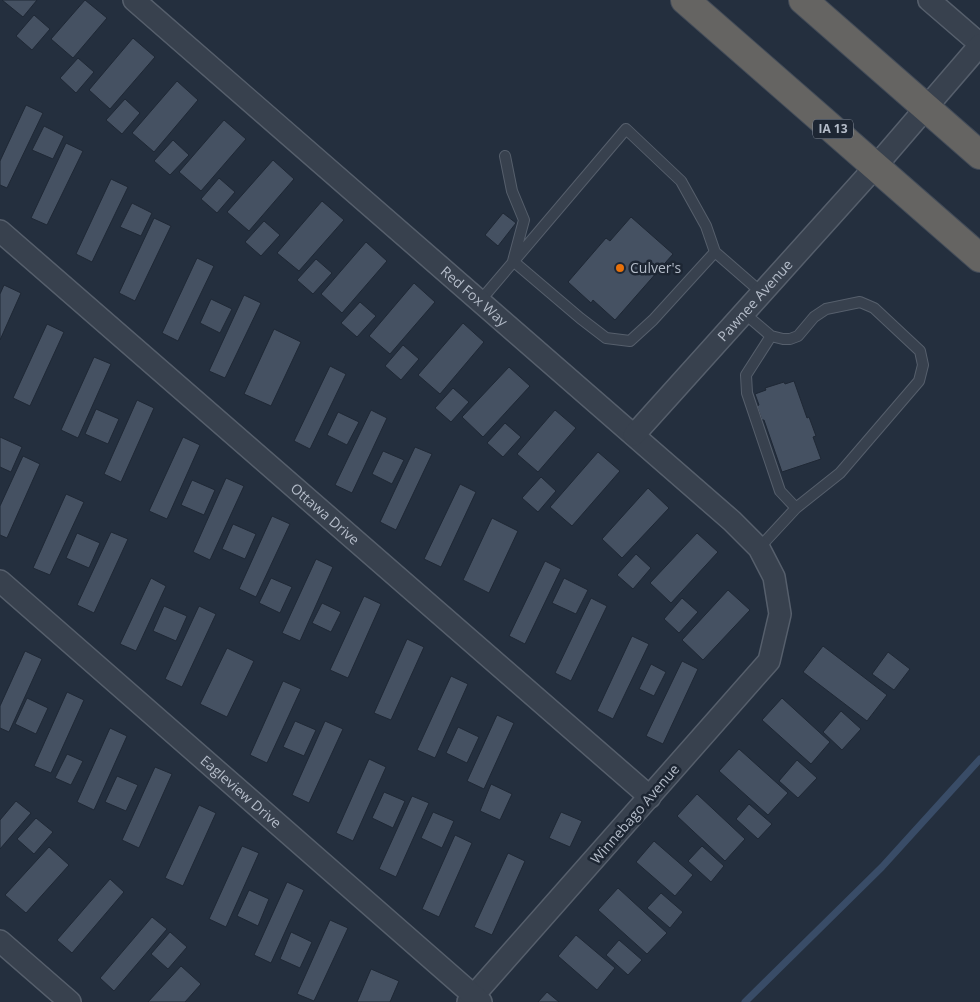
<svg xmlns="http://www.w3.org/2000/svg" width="980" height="1002" viewBox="0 0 980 1002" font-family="'Open Sans',sans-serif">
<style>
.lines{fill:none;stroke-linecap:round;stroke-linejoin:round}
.stream{stroke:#394c67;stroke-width:7}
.building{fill:#455162;stroke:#1f2835}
.service-casing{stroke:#565f6c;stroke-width:12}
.minor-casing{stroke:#565f6c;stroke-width:24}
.trunk-casing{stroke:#434c59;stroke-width:30}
.service{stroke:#38414e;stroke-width:10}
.minor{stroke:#38414e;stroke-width:21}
.trunk{stroke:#656462;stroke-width:28}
.food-dot{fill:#e8710a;stroke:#1d2633;stroke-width:2}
.labels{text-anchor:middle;stroke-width:5;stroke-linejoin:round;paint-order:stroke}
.shield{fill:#1d2633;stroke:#878f9c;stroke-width:1}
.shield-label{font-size:12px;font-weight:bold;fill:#b4bcc9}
.poi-label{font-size:14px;fill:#b4bcc9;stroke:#1d2633;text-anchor:start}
.street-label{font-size:14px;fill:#b4bcc9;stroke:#1d2633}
</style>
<rect width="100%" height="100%" fill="#242f3e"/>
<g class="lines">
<path class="stream" d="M745,1002L882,867L980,759"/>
</g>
<path class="building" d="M2,0H37L23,17Z
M85,0L107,18L73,58L51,39Z
M34,15L50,29L32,50L16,36Z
M133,38L155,57L110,109L89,90Z
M78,58L94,72L76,93L60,78Z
M177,81L198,100L154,152L132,133Z
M125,99L140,113L122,134L106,120Z
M26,105L43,113L7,188L0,185V161Z
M224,120L246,139L201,191L179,172Z
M44,126L64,136L53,159L32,150Z
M173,140L189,155L170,175L154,161Z
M66,143L83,151L47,225L31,218Z
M273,160L294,179L249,231L227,212Z
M219,178L235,192L217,213L201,199Z
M111,179L128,187L92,262L76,254Z
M322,201L344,220L299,271L277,253Z
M132,203L152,213L141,236L120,227Z
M503,213L516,223L498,246L485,235Z
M631,217L673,254L615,320L593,300L591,303L568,282L606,238L610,241Z
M154,218L171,226L135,301L119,293Z
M264,221L280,235L261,256L245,242Z
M366,242L387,261L342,313L321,294Z
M197,258L214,266L178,341L162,333Z
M316,259L332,273L313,294L297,280Z
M414,283L435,302L390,354L369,336Z
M4,285L21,293L0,340V294Z
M244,295L261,303L225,378L209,371Z
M211,299L232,309L220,333L200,323Z
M360,302L376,316L357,337L341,323Z
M463,323L484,342L440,394L418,375Z
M47,324L64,332L30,406L13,398Z
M274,329L301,342L271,406L244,394Z
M403,345L419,359L401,380L385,366Z
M94,357L111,364L78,438L61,430Z
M330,366L346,374L310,449L294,441Z
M509,367L530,386L483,437L462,417Z
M794,381L807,418L809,417L816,436L813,437L821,459L782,472L764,420H762L757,406L759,405L755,394L766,390L765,388L784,382L785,384Z
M453,388L469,402L451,422L435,408Z
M137,400L154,408L121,482L104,474Z
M96,409L119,419L108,444L85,434Z
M371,410L387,418L352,493L335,485Z
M555,410L576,428L538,472L517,454Z
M338,412L359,422L347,445L327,435Z
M505,423L521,437L503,457L487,443Z
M0,437L22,447L11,472L0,467Z
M183,437L200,445L167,519L149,511Z
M415,447L432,454L396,530L380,522Z
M383,451L404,460L392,484L372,474Z
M598,452L620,471L572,526L550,507Z
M23,456L40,464L7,538L0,535V506Z
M541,477L556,491L538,512L522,498Z
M226,478L244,486L210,560L193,552Z
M192,480L215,490L204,515L181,505Z
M460,484L476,492L441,567L424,559Z
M648,488L669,508L622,558L602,539Z
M66,494L84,502L50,575L33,568Z
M272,516L290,524L256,597L239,589Z
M492,518L518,531L489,593L463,580Z
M233,524L256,534L245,559L222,549Z
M111,532L128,539L94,613L77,605Z
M77,533L100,543L89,568L66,558Z
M697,533L718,552L671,603L650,583Z
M636,554L651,568L633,589L617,575Z
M316,559L333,567L300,641L282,633Z
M545,561L561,569L525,644L509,636Z
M151,578L166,586L136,651L120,644Z
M271,578L292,587L280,613L259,603Z
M564,578L588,590L576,614L552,603Z
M728,590L750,610L703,660L682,640Z
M364,596L381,604L348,678L330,670Z
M591,598L607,606L571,681L555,673Z
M682,598L698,612L679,633L664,619Z
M322,603L341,612L331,632L312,623Z
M164,606L187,616L176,641L153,631Z
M199,606L216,614L182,687L165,679Z
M632,636L649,644L613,719L597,711Z
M407,639L424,647L391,720L374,713Z
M823,646L887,695L867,721L803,672Z
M227,648L254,661L227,717L200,704Z
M25,651L42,659L9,732L0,728V706Z
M888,652L910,669L894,690L872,674Z
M682,661L698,669L663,744L646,736Z
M651,664L666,672L654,696L639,689Z
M451,676L468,684L435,758L417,750Z
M283,681L301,689L267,763L250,755Z
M67,692L84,700L51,773L34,766Z
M27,698L48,708L36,734L15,724Z
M782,698L830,742L811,764L762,720Z
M841,711L861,729L842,750L823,732Z
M497,715L514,723L484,789L467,781Z
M295,721L316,730L304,756L283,747Z
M325,721L343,729L309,803L292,795Z
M458,727L479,737L467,763L446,753Z
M110,728L127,736L94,810L77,802Z
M739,749L788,793L768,815L719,771Z
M67,754L83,761L71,785L55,778Z
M369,759L386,767L353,841L336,833Z
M797,760L817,778L798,798L779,781Z
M155,767L172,774L139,848L122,840Z
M117,776L138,785L126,811L105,802Z
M491,784L512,794L500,820L480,811Z
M384,792L405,801L393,828L372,818Z
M697,794L745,839L725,861L677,816Z
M412,796L429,803L396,877L379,869Z
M16,801L31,813L0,849V820Z
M749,804L772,824L758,839L736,819Z
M199,805L216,813L183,886L165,878Z
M433,812L454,821L442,848L421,838Z
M561,812L582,821L570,847L549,838Z
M36,818L53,832L34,854L17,839Z
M455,835L472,843L439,917L422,909Z
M654,841L693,875L675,896L636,862Z
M242,846L259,853L226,927L209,919Z
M702,846L724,866L711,882L688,861Z
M49,847L69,865L26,913L5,895Z
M508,853L525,861L492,935L474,927Z
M110,879L124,892L72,953L57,940Z
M287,882L304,890L271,963L254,955Z
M618,888L667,933L647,954L598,910Z
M249,890L269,899L258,926L237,916Z
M661,893L683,912L670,928L647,908Z
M152,917L167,929L114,991L100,978Z
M330,920L348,928L314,1001L297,994Z
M170,932L187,947L168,969L151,954Z
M291,932L312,942L300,968L280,959Z
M576,935L615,968L597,990L558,956Z
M619,940L642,960L628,975L606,955Z
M181,966L201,984L185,1002H148Z
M371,969L399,981L390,1002H357Z
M547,992L559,1002H538Z"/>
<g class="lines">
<defs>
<path id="service" d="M505,156L512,191L524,220L513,261L580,318L606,338L630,341L653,320L715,252
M480,301L626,129L681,181L706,226L715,252L762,293
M744,313L771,336L783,339H790L798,336L814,317L826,309L860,302L874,308L920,351L923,365L919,381L840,473L796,508L759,548
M771,336L746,375L747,393L780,491L796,508"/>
<g id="minor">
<path id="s1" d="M134,0L732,521L759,548L774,577L780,614L769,661L468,1002"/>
<path d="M929,0L980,44"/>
<path id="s2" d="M0,231L650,797"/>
<path id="s3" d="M634,435L876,166L980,45"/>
<path id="s4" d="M0,581L481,1002"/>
<path d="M0,941L70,1002"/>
</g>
<path id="trunk" d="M685,0L980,258
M803,0L980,155"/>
</defs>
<use href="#service" class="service-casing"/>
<use href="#minor" class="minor-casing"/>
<use href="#trunk" class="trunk-casing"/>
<use href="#service" class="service"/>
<use href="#minor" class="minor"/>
<use href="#trunk" class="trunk"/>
</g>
<circle class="food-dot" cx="620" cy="268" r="5"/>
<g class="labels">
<rect class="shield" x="813" y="119.5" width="40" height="19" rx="4"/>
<g class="shield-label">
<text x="833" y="133">IA 13</text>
</g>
<g class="poi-label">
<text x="630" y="273">Culver's</text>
</g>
<g class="street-label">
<text dy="5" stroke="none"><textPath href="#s1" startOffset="451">Red Fox Way</textPath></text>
<text dy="5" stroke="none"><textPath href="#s3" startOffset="181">Pawnee Avenue</textPath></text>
<text dy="5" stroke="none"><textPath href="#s2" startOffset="431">Ottawa Drive</textPath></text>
<text dy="5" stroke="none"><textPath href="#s4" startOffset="320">Eagleview Drive</textPath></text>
<text transform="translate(635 814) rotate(-49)" y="5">Winnebago Avenue</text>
</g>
</g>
</svg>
